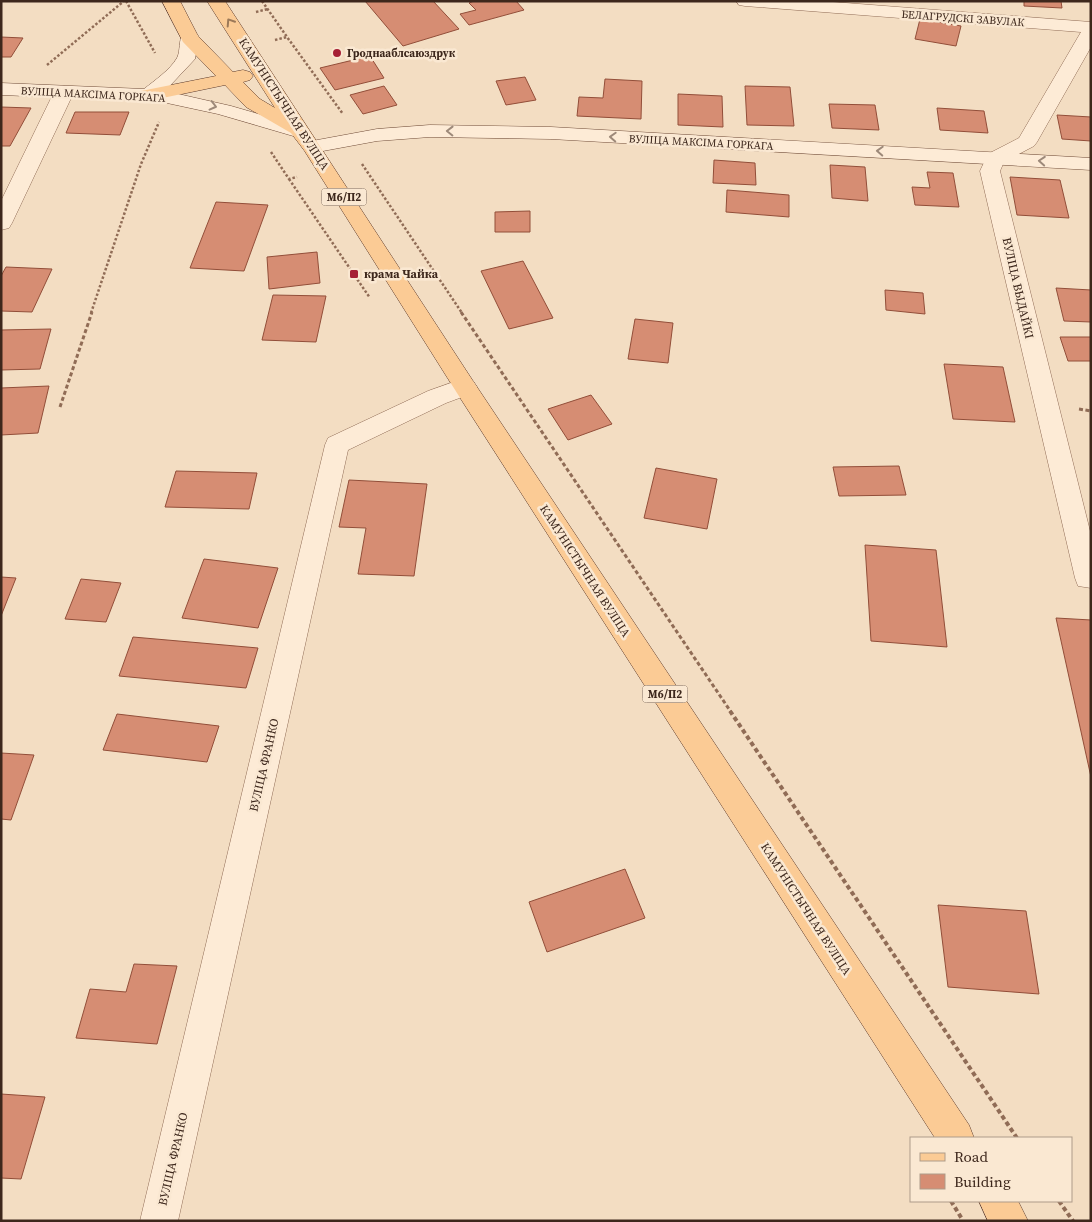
<svg xmlns="http://www.w3.org/2000/svg" width="1092" height="1222" viewBox="0 0 1092 1222" font-family="'Source Serif 4',serif">
<style>
.building{fill:#d68d73;stroke:#924e39}
.lines{fill:none;stroke-linecap:round;stroke-linejoin:round}
.street-casing{stroke:#906c56;stroke-width:1}
.secondary-casing{stroke:#714d39;stroke-width:1}
.primary-casing{stroke:#5d3a2b;stroke-width:1}
.path-far2{stroke:#906c56;stroke-width:2.5;stroke-dasharray:2.5 2;stroke-linecap:butt}
.path-far1{stroke:#906c56;stroke-width:3;stroke-dasharray:4 2.5;stroke-linecap:butt}
.path{stroke:#906c56;stroke-width:4;stroke-dasharray:4.5 3;stroke-linecap:butt}
.street{fill:#fdebd6;fill-rule:evenodd}
.secondary{fill:#fdebd6;fill-rule:evenodd}
.primary{fill:#fbcb95;fill-rule:evenodd}
.oneway{stroke:#9c7958}
.oneway2{stroke:#9d8979}
.poi-dot{fill:#a61f35;stroke:#fae8d2;stroke-width:2}
.labels{text-anchor:middle;stroke-width:5;stroke-linejoin:round;paint-order:stroke}
.far-street-label{font-size:11px;fill:#3d271c;stroke:#fae8d2}
.far-poi-label{font-size:11px;font-weight:bold;fill:#3d271c;stroke:#fae8d2;text-anchor:start}
.shield{fill:#fae8d2;stroke:#766153;stroke-width:1}
.shield-label{font-size:11px;font-weight:bold;fill:#3d271c}
.street-label{font-size:12px;fill:#3d271c;stroke:#fae8d2}
.poi-label{font-size:12px;font-weight:bold;fill:#3d271c;stroke:#fae8d2;text-anchor:start}
</style>
<rect width="100%" height="100%" fill="#f3ddc2"/>
<path class="building" d="M365,1H433L459,29L403,46Z
M474,1H516L524,10L469,25L460,14L476,10L469,3Z
M1024,1H1061L1062,8L1024,6Z
M920,19L961,26L956,46L915,39Z
M1,37L23,38L11,57H1Z
M370,56L384,78L335,90L320,68Z
M525,77L536,100L506,105L496,81Z
M605,79L642,81L641,119L577,116L579,97L603,98Z
M384,86L397,105L363,114L350,95Z
M745,86L790,87L794,126L747,125Z
M678,94L722,96L723,127L678,125Z
M829,104L875,105L879,130L832,128Z
M1,107L31,108L10,146H1Z
M937,108L984,111L988,133L940,130Z
M75,112H129L120,135L66,133Z
M1057,115L1091,117V141L1062,139Z
M714,160L755,163L756,185L713,183Z
M830,165L865,167L868,201L832,198Z
M927,172L953,173L959,207L915,205L912,187L930,188Z
M1010,177L1060,180L1069,218L1017,215Z
M727,190L789,195V217L726,212Z
M216,202L268,205L244,271L190,268Z
M530,211V232H495V212Z
M317,252L320,283L269,289L267,257Z
M523,261L553,318L509,329L481,271Z
M6,267L52,269L32,312L1,311V276Z
M1056,288L1091,290V322L1064,321Z
M885,290L923,293L925,314L886,310Z
M273,295L326,296L316,342L262,340Z
M635,319L673,323L668,363L628,359Z
M51,329L40,369L1,370V330Z
M1060,337H1091V361H1068Z
M944,364L1003,367L1015,422L953,419Z
M49,386L38,433L1,435V388Z
M591,395L612,424L568,440L548,409Z
M899,466L906,495L839,496L833,467Z
M656,468L717,479L707,529L644,518Z
M176,471L257,473L249,509L165,507Z
M349,480L427,484L414,576L358,574L366,528L339,527Z
M865,545L936,550L947,647L871,641Z
M204,559L278,568L258,628L182,618Z
M1,577L16,578L1,616Z
M81,579L121,583L106,622L65,619Z
M1056,618L1091,620V777Z
M133,637L258,648L246,688L119,676Z
M117,714L219,726L207,762L103,750Z
M1,753L34,755L11,820L1,819Z
M625,869L645,918L547,952L529,902Z
M938,905L1026,911L1039,994L948,987Z
M134,964L177,966L157,1044L76,1038L90,989L126,992Z
M1,1094L45,1097L21,1179L1,1178Z"/>
<g class="lines">
<defs>
<path id="street" d="M736,1H820L1091,22V47L1037,142L1034,146L1004,162L1000,171L1091,535V588L1078,586L1075,578L980,171L988,154L1019,138L1081,32L745,6L739,5Z
M64,86L71,88L74,92L12,223L9,228L1,230V201L54,92L57,88Z
M465,378L473,381L477,387L473,393L446,403L348,450L178,1221H140L325,445L328,438L428,391Z"/>
<path id="secondary" d="M190,32L197,34L199,38L195,59L165,91L231,106L307,128L310,132L307,136L300,138L218,114L167,103L148,101L1,95V83L144,89C154,81 170,70 177,58C181,50 178,41 183,34Z
M430,125L551,127L1091,158V170L551,139L430,137L377,141L312,153L305,151L302,147L305,143L312,141L377,129Z"/>
<path id="primary" d="M162,1H180L198,36L233,72L243,70L250,72L253,76L250,80L243,82L260,99L275,108L207,1H225L473,381L969,1125L974,1138H935L457,393L304,150L291,133L246,107L225,85L148,101L141,99L138,95L141,91L216,76L183,42Z
M979,1201H1018L1028,1221H988Z"/>
</defs>
<use href="#street" class="street-casing"/>
<use href="#secondary" class="secondary-casing"/>
<use href="#primary" class="primary-casing"/>
<path class="path-far2" d="M126,1L155,53
M262,1L287,37
M256,12L268,9
M275,40L287,37L343,114
M47,65L124,1
M271,152L289,179L297,177
M362,164L462,313
M289,179L370,298
M91,313L141,164L159,122"/>
<path class="path-far1" d="M461,312L731,712
M60,407L92,312
M1079,409L1091,411"/>
<path class="path" d="M730,711L1017,1138
M951,1201L962,1219
M1059,1201L1073,1221"/>
<use href="#street" class="street"/>
<use href="#secondary" class="secondary"/>
<use href="#primary" class="primary"/>
</g>
<defs><path id="oneway-chevron" d="M-2-3.5L2.5 0L-2 3.5" fill="none" stroke-width="1.6" stroke-linecap="round" stroke-linejoin="round" transform="scale(1.25)"/></defs>
<use class="oneway" href="#oneway-chevron" transform="translate(230 22) rotate(-123)"/>
<g class="oneway2">
<use href="#oneway-chevron" transform="translate(213 106) rotate(14)"/>
<use href="#oneway-chevron" transform="translate(450 131) rotate(-179)"/>
<use href="#oneway-chevron" transform="translate(613 137) rotate(-177)"/>
<use href="#oneway-chevron" transform="translate(880 151) rotate(-177)"/>
<use href="#oneway-chevron" transform="translate(1042 161) rotate(-176)"/>
</g>
<g class="poi-dot">
<circle cx="337" cy="53" r="5"/>
<rect x="349" y="269" width="10" height="10" rx="2.5"/>
</g>
<g class="labels">
<g class="far-street-label">
<text transform="translate(963 18) rotate(4)" y="4">БЕЛАГРУДСКІ ЗАВУЛАК</text>
<text transform="translate(93 94) rotate(3)" y="4">ВУЛІЦА МАКСІМА ГОРКАГА</text>
<text transform="translate(701 142) rotate(3)" y="4">ВУЛІЦА МАКСІМА ГОРКАГА</text>
</g>
<g class="far-poi-label">
<text x="347" y="57">Гроднааблсаюздрук</text>
</g>
<g class="shield">
<rect x="321.5" y="188.5" width="45" height="17" rx="4"/>
<rect x="642.5" y="685.5" width="45" height="17" rx="4"/>
</g>
<g class="shield-label">
<text x="344" y="201">М6/П2</text>
<text x="665" y="698">М6/П2</text>
</g>
<g class="street-label">
<text transform="translate(284 104) rotate(57)" y="4">КАМУНІСТЫЧНАЯ ВУЛІЦА</text>
<text transform="translate(1018 288) rotate(77)" y="4">ВУЛІЦА ВЫДАЙКІ</text>
<text transform="translate(585 571) rotate(57)" y="4">КАМУНІСТЫЧНАЯ ВУЛІЦА</text>
<text transform="translate(264 765) rotate(-77)" y="4">ВУЛІЦА ФРАНКО</text>
<text transform="translate(806 909) rotate(57)" y="4">КАМУНІСТЫЧНАЯ ВУЛІЦА</text>
<text transform="translate(173 1159) rotate(-77)" y="4">ВУЛІЦА ФРАНКО</text>
</g>
<g class="poi-label">
<text x="364" y="278">крама Чайка</text>
</g>
</g>
<rect width="1092" height="1222" fill="none" stroke="#3d271c" stroke-width="5"/>
<rect x="910" y="1137" width="162" height="65" fill="#fae8d2" stroke="#ae9b89"/>
<rect x="920" y="1153" width="25" height="8" fill="#fbcb95" stroke="#ae9b89"/>
<text x="954" y="1162" font-size="15" fill="#3d271c">Road</text>
<rect x="920" y="1174" width="25" height="15" fill="#d68d73" stroke="#ae9b89"/>
<text x="954" y="1187" font-size="15" fill="#3d271c">Building</text>
</svg>
